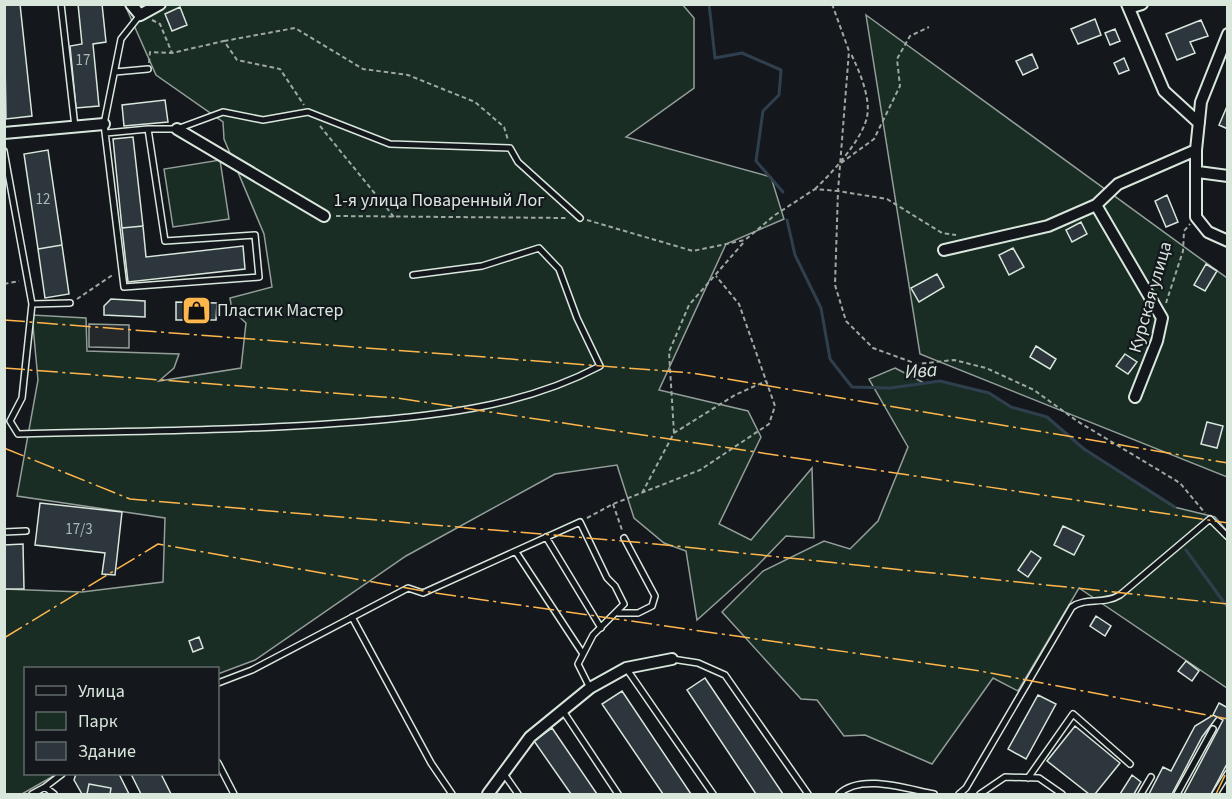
<svg xmlns="http://www.w3.org/2000/svg" width="1232" height="799" viewBox="0 0 1232 799" font-family="'Source Sans 3',sans-serif">
<style>
.green{fill:#1a2d24;stroke:#939e99;stroke-width:1.5}
.parking{fill:#24282b;stroke:#939e99;stroke-width:1.5}
.lines{fill:none;stroke-linecap:round;stroke-linejoin:round}
.stream{stroke:#2f3f4d;stroke-width:3}
.building{fill:#2c363c;stroke:#d8e6dc;stroke-width:1.5}
.lane-casing{stroke:#d8e6dc;stroke-width:8}
.street-casing{stroke:#d8e6dc;stroke-width:14}
.path{stroke:#9da8a2;stroke-width:2;stroke-dasharray:4.5 3;stroke-linecap:butt}
.lane{stroke:#14181c;stroke-width:5}
.street{stroke:#14181c;stroke-width:10}
.power{stroke:#ffb74d;stroke-width:1.5;stroke-dasharray:21 4.5 3 4.5;stroke-linecap:butt}
.labels{text-anchor:middle;stroke-width:4.5;stroke-linejoin:round;paint-order:stroke}
.number-label{font-size:15px;fill:#adbab4}
.street-label{font-size:18px;fill:#d8e6dc;stroke:#14181c}
.poi-label{font-size:18px;fill:#d8e6dc;stroke:#14181c;text-anchor:start}
.water-label{font-size:20px;font-style:italic;fill:#d8e6dc;stroke:#14181c}
</style>
<rect width="100%" height="100%" fill="#14181c"/>
<path class="green" d="M682,4L694,18V88L626,137L771,177L784,219L726,244L659,390L748,411L761,437L719,524L751,540L812,468L814,538L786,536L756,567L697,620L686,551L664,543L634,518L617,465L555,474L406,556L255,660L218,674V668H26V774H57L22,794H5L4,589L82,592L163,582L165,518L17,496L38,380L32,315L86,318L87,351L179,354L174,368L159,381L241,368L246,323L232,310L230,298L272,287L264,234L224,139L223,122L156,75L125,5Z
M866,15L1227,278V477L920,354Z
M220,160L229,219L173,227L164,169Z
M895,368L924,383L940,381L989,393L1011,407L1047,417L1084,449L1174,507L1215,517L1227,531V688L1079,588L1018,691L993,678L932,764L865,735L844,736L817,700L801,699L722,612L763,571L824,541L850,549L878,521L908,447L869,379Z"/>
<path class="parking" d="M89,324L129,325V348L89,347Z"/>
<g class="lines">
<path class="stream" d="M709,4L715,58L742,53L781,70L779,95L763,111L756,161L783,192
M787,220L795,255L821,308L830,359L852,387L890,388L940,381L989,393L1011,407L1047,417L1084,449L1175,507
M1186,550L1228,608"/>
</g>
<path class="building" d="M4,4H20L32,116L6,119Z
M78,4H102L106,42L93,44L99,106L76,108L70,46L82,44Z
M180,7L187,25L172,31L165,14Z
M1095,19L1101,35L1078,44L1071,29Z
M1201,20L1208,36L1190,42L1195,53L1177,60L1166,34Z
M1115,29L1120,41L1110,45L1105,33Z
M1032,54L1038,68L1023,75L1016,61Z
M1124,58L1129,70L1119,74L1114,63Z
M165,100L168,122L124,126L122,105Z
M1228,104V129L1219,125Z
M133,137L143,226L122,228L113,139Z
M48,150L62,245L38,249L24,154Z
M1167,195L1178,222L1166,227L1155,201Z
M1081,222L1087,234L1072,242L1066,230Z
M143,226L146,257L243,246L245,269L128,282L122,228Z
M62,245L69,294L45,298L38,249Z
M1013,248L1024,267L1009,275L999,255Z
M1206,264L1217,271L1205,291L1194,285Z
M937,274L944,287L919,302L911,288Z
M111,299L145,301V317L104,315V306Z
M176,302L217,303L216,320H176Z
M1036,346L1056,359L1050,369L1030,357Z
M1125,354L1137,362L1128,374L1116,366Z
M1207,422L1223,426L1217,448L1201,444Z
M40,503L122,512L115,575L102,574L105,553L35,545Z
M1063,526L1084,536L1074,555L1054,545Z
M23,544L24,589H4V545Z
M1031,551L1041,558L1028,577L1018,570Z
M1096,616L1111,626L1105,636L1090,626Z
M199,637L203,648L193,652L189,641Z
M1186,661L1199,671L1192,681L1178,671Z
M705,678L783,794H756L687,690Z
M622,691L691,794H663L602,704Z
M1038,695L1056,704L1026,759L1008,749Z
M1219,703L1228,708V762L1211,794H1184L1223,720L1213,715Z
M1213,715L1217,717L1202,737L1172,794H1149L1163,767L1171,771L1195,726Z
M1075,726L1120,763L1095,794H1089L1047,761Z
M552,728L597,794H571L534,741Z
M76,774H119L129,794H110L111,788L89,784L87,794H82L74,780Z
M131,774H161L171,794H141Z
M1132,775L1141,782L1134,794H1120Z
M89,784L111,788L110,794H87Z"/>
<g class="lines">
<defs>
<path id="lane" d="M61,4L75,127
M115,72L148,69
M148,129H177L223,112L263,120L308,112L390,144L510,148L518,162L580,218
M106,133L148,129L165,241L255,235L259,277L124,287L104,124L121,39L140,15
M4,151L32,304L70,303
M32,304L22,398L10,421L18,434C125,431 233,431 341,423C431,416 519,409 600,366L577,318L559,269L539,248L482,266L413,275
M4,532L26,531
M546,537L601,628
M516,552L583,654
M618,613H638L652,606L655,596L624,538
M352,617L431,763L452,794
M672,659L698,663L725,675L808,794
M626,668L713,794
M218,683L252,670L408,588L423,593L580,522L607,578L615,586L624,604L593,635L578,664L590,688
M563,711L618,794
M218,763L234,794
M504,774L518,794
M1028,778L1073,714L1130,764
M45,787L62,774
M32,794L45,787L54,794
M839,794C861,773 907,789 934,794
M959,794L966,788L1072,607C1085,597 1104,605 1120,595L1210,519L1228,537
M980,794L1005,777L1039,778L1062,794
M1141,794L1151,777
M1177,794L1213,729
M1215,794L1228,773"/>
<path id="street" d="M131,4L140,15L160,4
M1127,4L1164,91L1199,123
M1129,8L1142,4
M1228,34L1201,102L1196,150V217L1208,232L1228,241
M177,129L324,216
M4,133L104,124
M1198,172L1228,176
M1096,205L1162,318L1157,341L1135,397
M944,250L1048,226L1096,205L1118,184L1196,150
M488,794L530,737L590,688L626,668L672,659"/>
</defs>
<use href="#lane" class="lane-casing"/>
<use href="#street" class="street-casing"/>
<path class="path" d="M832,4L849,51L838,191L887,199L942,233L956,235
M152,20L160,24L172,53L224,41L237,60L280,69L304,105
M224,41L295,28L363,69L408,75L475,102L504,127L508,140
M149,63L150,52L172,53
M320,126L394,217
M841,163L874,139L900,86L897,59L910,36L929,27
M815,189C832,173 862,140 867,117C871,98 859,70 851,54
M336,216L567,218
M587,220L693,251L745,240L775,215L815,189L838,191L835,285L846,321L873,348L917,364L954,360L986,368L1034,390L1077,421L1180,483L1205,513
M4,284L19,281
M77,299L114,274
M1166,303L1183,251L1184,231L1190,224
M674,433L669,352L689,305L744,242
M642,493L674,433L735,395L766,381
M613,504L622,530
M587,518L613,504L700,470L769,424L775,406L739,304L716,276"/>
<use href="#lane" class="lane"/>
<use href="#street" class="street"/>
<path class="power" d="M4,320L692,373L1228,463
M4,368L397,398L1228,523
M4,448L130,499L646,543L1228,604
M4,638L158,544L435,593L980,671L1228,719
M1216,794L1228,769"/>
</g>
<defs>
<symbol id="shop-square" viewBox="-11 -11 22 22"><rect x="-9" y="-9" width="18" height="18" rx="4" fill="#ffb74d" stroke="#14181c"/><path d="M-5-2.5h2.3a2.7 3.5 0 0 1 5.4 0H5L5.5 6h-11ZM-1.5-2.5h3a1.5 2.3 0 0 0-3 0Z" fill="#111"/></symbol>
</defs>
<g fill-rule="evenodd">
<use href="#shop-square" x="180" y="294" width="33" height="33"/>
</g>
<g class="labels">
<g class="number-label">
<text x="83" y="65">17</text>
<text x="43" y="204">12</text>
<text x="79" y="534">17/3</text>
</g>
<g class="street-label">
<text x="439" y="206">1-я улица Поваренный Лог</text>
<text transform="translate(1150 297) rotate(-74)" y="6">Курская улица</text>
</g>
<g class="poi-label">
<text x="217" y="316">Пластик Мастер</text>
</g>
<g class="water-label">
<text transform="translate(921 370) rotate(-4)" y="7">Ива</text>
</g>
</g>
<rect width="1232" height="799" fill="none" stroke="#d8e6dc" stroke-width="12"/>
<rect x="24" y="667" width="195" height="108" fill="#14181c" stroke="#626a69" stroke-width="1.5"/>
<rect x="36" y="686" width="30" height="9" fill="#14181c" stroke="#626a69" stroke-width="1.5"/>
<text x="78" y="697" font-size="18" fill="#d8e6dc">Улица</text>
<rect x="36" y="712" width="30" height="18" fill="#1a2d24" stroke="#626a69" stroke-width="1.5"/>
<text x="78" y="727" font-size="18" fill="#d8e6dc">Парк</text>
<rect x="36" y="742" width="30" height="18" fill="#2c363c" stroke="#626a69" stroke-width="1.5"/>
<text x="78" y="757" font-size="18" fill="#d8e6dc">Здание</text>
</svg>
